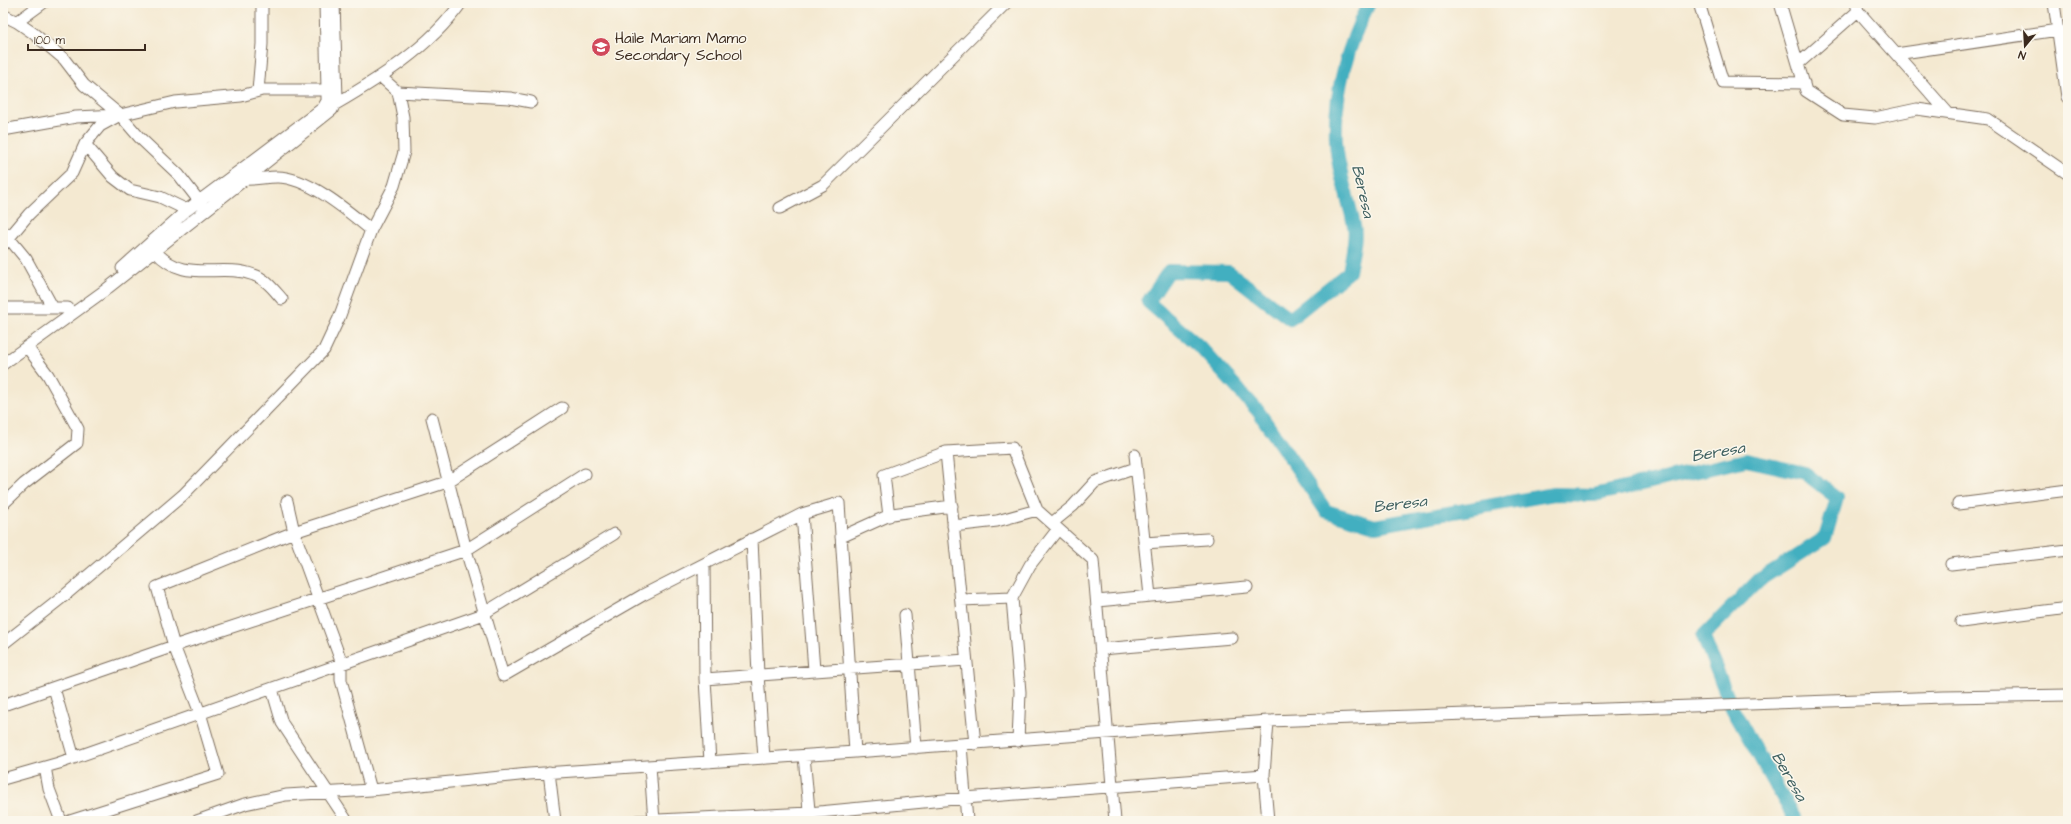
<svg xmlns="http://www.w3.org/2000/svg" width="2071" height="824" viewBox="0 0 2071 824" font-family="'Architects Daughter',sans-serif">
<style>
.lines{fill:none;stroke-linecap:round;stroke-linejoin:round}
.river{stroke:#42afc0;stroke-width:14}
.minor-casing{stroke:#7c6d5d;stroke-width:13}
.minor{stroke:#fff;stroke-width:11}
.labels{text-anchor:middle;stroke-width:3;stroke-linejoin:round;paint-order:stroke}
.poi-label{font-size:15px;fill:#3b2a1e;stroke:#fbf7ec;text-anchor:start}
.water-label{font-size:16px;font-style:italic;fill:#3e5f5f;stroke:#fbf7ec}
</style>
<rect width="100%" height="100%" fill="#fbf7ec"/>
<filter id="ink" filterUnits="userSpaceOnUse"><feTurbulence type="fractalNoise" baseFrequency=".025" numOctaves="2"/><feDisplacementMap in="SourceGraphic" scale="8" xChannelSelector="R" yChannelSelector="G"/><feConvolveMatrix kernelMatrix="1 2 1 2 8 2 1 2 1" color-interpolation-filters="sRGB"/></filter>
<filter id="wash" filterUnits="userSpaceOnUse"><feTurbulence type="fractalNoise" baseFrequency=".012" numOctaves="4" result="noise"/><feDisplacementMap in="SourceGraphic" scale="16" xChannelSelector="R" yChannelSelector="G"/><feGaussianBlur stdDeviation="0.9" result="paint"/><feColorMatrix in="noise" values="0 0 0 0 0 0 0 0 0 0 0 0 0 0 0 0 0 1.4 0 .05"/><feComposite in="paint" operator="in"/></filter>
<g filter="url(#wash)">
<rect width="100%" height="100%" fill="#f4e9d1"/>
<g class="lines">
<path class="river" d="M1369,3C1348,45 1334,92 1336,140C1337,170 1349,198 1354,226C1357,238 1351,259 1349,272L1290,319L1229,272L1169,271L1148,302L1199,346L1258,411L1326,511L1375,526L1554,494L1594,495L1746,460L1805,473L1837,498L1825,538L1759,580L1703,636L1732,708L1796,821"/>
</g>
</g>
<g filter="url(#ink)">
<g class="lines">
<defs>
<path id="minor" d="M1699,3L1723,82L1804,83
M1780,3L1806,91L1843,115L1875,118L1917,109L1988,119L2068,174
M1856,3L1858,11L1948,113
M2054,3L2067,97
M3,15L17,22L43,3
M17,22L33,33L64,59L84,85L120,115L175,102L241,96L262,90H327L334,88
M1896,54L2058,30
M1798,64L1858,11
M381,77L398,92L510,98L531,102
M258,91L262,44V3
M334,105C380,78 429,48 461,3
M120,115L139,137L179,175L203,206
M3,130L76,117L118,115
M85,144L113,177L130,190L160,197L187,210
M243,179C254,180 266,177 277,177C308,177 348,211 371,230
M780,208L823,185L1006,3
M3,231L26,259L53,308
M3,245L29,214L72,173L85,144L100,126L120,115
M155,251C185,285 218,262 254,275C266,279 274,290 282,299
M122,268L187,210L323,108L327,101V90L325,3
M3,308H68
M3,364L104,291L332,110L337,99L334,3
M432,418L466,550L503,676L643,595L802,514
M1135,455L1150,596
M287,501L294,532L341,661V680L371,790
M3,504L24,484L77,443L78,429L48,375L27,347
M1958,504L2068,490
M889,516L884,475L946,452
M1052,523L1073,506L1095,482L1136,468
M953,526L997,521L1037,510
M841,537L892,514L952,506
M752,539L758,675L764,758
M1144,543L1207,539
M704,564L705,679L710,762
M1951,564L2068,550
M1012,598L1030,565L1058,529
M961,600L1012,598L1020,692L1018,741
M1097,601L1247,587
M905,615L916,748
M1961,622L2068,608
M3,644L64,596L183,495L324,350L339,318L371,230L394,186L404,152L403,117L398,92
M1101,649L1232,638
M814,670L802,514L839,503L855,752
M705,679L966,660
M54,688L74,758
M272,689L282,723L347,821
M3,705L174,646L466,550L585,474
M975,744L946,452L1012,448L1037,510L1093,560L1115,821
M961,745L967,821
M804,756L810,821
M650,766L654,821
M45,767L49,789L61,821
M549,772L555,821
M3,779L59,763L481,615L614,534
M70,821L218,774L200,713L174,646L157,587L294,532L447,482L562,408
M197,821L245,804L286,795L371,790L529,774L855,752L1268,721L1944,697L2068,695
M637,821L809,813L965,798L1264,775
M1268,821L1264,775L1268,721"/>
</defs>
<use href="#minor" class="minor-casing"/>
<use href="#minor" class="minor"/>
</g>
</g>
<defs>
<symbol id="school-disc" viewBox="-11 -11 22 22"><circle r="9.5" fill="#d1495b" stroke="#fbf7ec"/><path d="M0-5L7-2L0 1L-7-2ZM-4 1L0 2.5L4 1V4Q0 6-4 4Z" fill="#fff"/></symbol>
</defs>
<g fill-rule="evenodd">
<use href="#school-disc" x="590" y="36" width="22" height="22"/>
</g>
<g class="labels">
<g class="poi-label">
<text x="615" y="43">Haile Mariam Mamo<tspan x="615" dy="17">Secondary School</tspan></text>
</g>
<g class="water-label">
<text transform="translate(1364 191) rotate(77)" y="6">Beresa</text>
<text transform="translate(1718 451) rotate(-10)" y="6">Beresa</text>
<text transform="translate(1400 503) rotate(-7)" y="6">Beresa</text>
<text transform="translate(1790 776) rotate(60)" y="6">Beresa</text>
</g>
</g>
<rect width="2071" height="824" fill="none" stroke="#fbf7ec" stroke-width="16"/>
<g transform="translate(2025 46) rotate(198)" stroke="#fbf7ec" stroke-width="3" paint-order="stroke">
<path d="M0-3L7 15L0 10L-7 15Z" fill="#3b2a1e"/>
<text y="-6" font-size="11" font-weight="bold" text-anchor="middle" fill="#3b2a1e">N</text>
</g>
<path d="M28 44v6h117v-6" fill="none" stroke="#3b2a1e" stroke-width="2"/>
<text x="34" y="44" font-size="12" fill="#3b2a1e" stroke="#fbf7ec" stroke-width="3" paint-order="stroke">100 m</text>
</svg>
